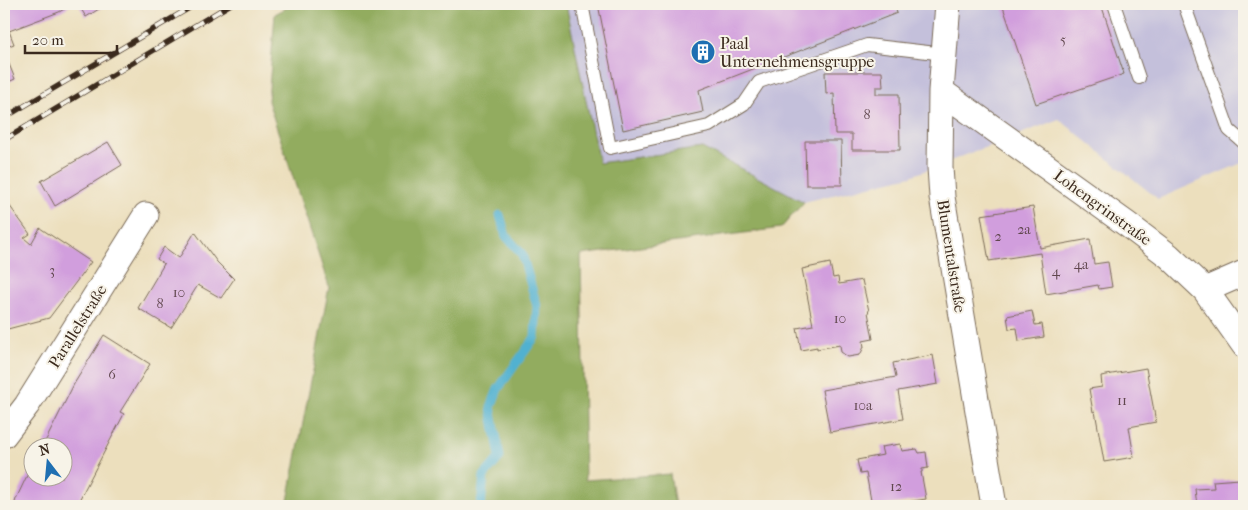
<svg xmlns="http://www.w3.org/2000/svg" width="1248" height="510" viewBox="0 0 1248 510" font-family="'IM FELL French Canon',serif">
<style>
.industrial{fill:#c4c0db}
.forest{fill:#92ac5e;stroke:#666b3e}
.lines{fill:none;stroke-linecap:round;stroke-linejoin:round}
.stream{stroke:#51b1d0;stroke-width:9}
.building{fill:#d19edd}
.service-casing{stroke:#796956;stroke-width:14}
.minor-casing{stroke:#796956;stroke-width:27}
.service{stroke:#fff;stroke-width:12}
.minor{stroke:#fff;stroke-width:25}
.rail-casing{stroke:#3b2a1e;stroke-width:5.5}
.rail{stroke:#f7f3e8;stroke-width:4;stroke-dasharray:11;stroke-linecap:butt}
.labels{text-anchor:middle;stroke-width:4;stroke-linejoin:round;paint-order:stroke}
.number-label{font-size:14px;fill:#60474e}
.poi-label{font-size:16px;fill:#3b2a1e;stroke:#f7f3e8;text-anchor:start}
.street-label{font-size:16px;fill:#3b2a1e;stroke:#f7f3e8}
</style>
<rect width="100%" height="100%" fill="#f7f3e8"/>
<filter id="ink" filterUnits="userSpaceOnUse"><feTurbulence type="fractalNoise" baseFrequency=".02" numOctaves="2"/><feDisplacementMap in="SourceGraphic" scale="10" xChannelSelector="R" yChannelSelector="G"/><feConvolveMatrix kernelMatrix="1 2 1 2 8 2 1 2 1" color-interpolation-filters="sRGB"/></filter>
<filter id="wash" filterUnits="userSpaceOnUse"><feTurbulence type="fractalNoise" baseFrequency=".0096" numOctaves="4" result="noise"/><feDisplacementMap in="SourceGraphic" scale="20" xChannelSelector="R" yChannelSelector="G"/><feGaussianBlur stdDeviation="1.12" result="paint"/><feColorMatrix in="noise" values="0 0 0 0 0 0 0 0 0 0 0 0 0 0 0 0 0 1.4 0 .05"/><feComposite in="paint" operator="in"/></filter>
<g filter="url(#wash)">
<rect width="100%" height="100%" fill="#ecdfbd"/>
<path class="industrial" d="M566,4H1244V162L1158,199L1059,119L911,176L804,202L702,148L599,163Z"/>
<path class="forest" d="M294,4H566L599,163L702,148L804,202L781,228L581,255L585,480L670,474L675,506H287L329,287L268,101L275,14Z"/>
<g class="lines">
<path class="stream" d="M481,506L484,476L500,457L491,407L498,389L535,337L537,306L522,254L506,236L500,215"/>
</g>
<g id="blocks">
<path class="building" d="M4,4H73L59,12L9,31L14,44L4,48Z
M78,4H107L86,17Z
M598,4H894L897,13L699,90L703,112L623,130Z
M1002,4H1101L1124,74L1036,104Z
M1238,4H1244V20Z
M5,54L15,79L4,84V55Z
M825,72H882L883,87H876V94H899L900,150H852V134H835L834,93L826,94Z
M805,141H841L842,185H806Z
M108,142L122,165L55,206L41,181Z
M4,198L30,234L24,238L31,244L40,228L91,262L49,318L4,330Z
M1033,207L1040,248L1090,239L1094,264L1108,262L1112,287L1099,289L1098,285L1046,294L1040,253L989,261L981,215Z
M195,232L217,262L234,279L221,298L198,285L171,328L138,308L164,264L157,259L164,247L179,258Z
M830,263L833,278L838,277L839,284L862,280L869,311L868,312L873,339L863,341L864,347L860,355L848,357L841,352L840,345L817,349V347L801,350L797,328L813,325L802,269Z
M1032,311L1035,325L1042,324L1044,337L1019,341L1017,328L1009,329L1007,316Z
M104,335L150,364L120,412L124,414L76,506L65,503L63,506H14L16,499L32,465V478H62V448H42L74,384Z
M933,355L938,384L898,391L903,419L830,432L822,390L896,377L893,363Z
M1146,368L1156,422L1129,427L1134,457L1104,462L1095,411L1093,412L1089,389L1102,387L1101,376Z
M900,444L902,451L917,449L919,453L926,452L928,468L922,469V472H921L926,499L882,506H872L866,473L860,474L857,460L883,455L881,447Z
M1240,479L1242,506H1197L1195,489L1214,488L1213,481Z"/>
</g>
</g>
<g filter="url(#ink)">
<use href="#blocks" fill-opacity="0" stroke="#796956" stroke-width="1"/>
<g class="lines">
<defs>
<path id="service" d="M582,4L610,148L709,126L744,104L759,82L867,45L945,54
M1114,4L1139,78
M1184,4L1229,130L1244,143"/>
<path id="minor" d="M948,4L941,91L940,167L942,197L994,506
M941,91L1128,225L1169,256L1205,290L1244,345
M1205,290L1244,273
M4,435L27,405L146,215"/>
</defs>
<use href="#service" class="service-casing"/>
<use href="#minor" class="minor-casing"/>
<use href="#service" class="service"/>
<use href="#minor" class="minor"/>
<defs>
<path id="rail" d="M4,118L196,4
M4,140L231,4"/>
</defs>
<use href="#rail" class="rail-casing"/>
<use href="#rail" class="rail"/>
</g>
</g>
<defs>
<symbol id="building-disc" viewBox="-11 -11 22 22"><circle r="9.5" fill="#1f6fb2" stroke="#f7f3e8"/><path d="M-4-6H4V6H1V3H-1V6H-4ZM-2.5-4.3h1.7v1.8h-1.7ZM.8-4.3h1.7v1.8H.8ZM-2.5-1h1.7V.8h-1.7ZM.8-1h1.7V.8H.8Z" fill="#fff"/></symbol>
</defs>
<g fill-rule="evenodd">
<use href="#building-disc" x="689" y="38" width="28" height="28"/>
</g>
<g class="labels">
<g class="number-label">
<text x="1063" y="44">5</text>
<text x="867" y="119">8</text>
<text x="1024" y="234">2a</text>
<text x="998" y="241">2</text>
<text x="1081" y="269">4a</text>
<text x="52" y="275">3</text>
<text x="1056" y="276">4</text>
<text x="179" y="297">10</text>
<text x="160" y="308">8</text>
<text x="840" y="323">10</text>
<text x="112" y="379">6</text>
<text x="1122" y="405">11</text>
<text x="863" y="410">10a</text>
<text x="896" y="491">12</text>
</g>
<g class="poi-label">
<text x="720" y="49">Paal<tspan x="720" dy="18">Unternehmensgruppe</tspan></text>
</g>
<g class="street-label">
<text transform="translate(1103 207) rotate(36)" y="6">Lohengrinstraße</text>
<text transform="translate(952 256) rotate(81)" y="6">Blumentalstraße</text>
<text transform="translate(77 326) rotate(-58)" y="6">Parallelstraße</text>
</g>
</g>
<rect width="1248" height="510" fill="none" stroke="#f7f3e8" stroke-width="20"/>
<g transform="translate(48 462) rotate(344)"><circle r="24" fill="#f7f3e8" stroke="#aca397"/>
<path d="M0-4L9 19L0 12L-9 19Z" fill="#1f6fb2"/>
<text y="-8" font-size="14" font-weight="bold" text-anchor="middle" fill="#3b2a1e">N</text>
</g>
<path d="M25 45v8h92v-8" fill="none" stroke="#3b2a1e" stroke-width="2.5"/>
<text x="32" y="45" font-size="15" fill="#3b2a1e" stroke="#f7f3e8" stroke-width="4" paint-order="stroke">20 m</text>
</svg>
